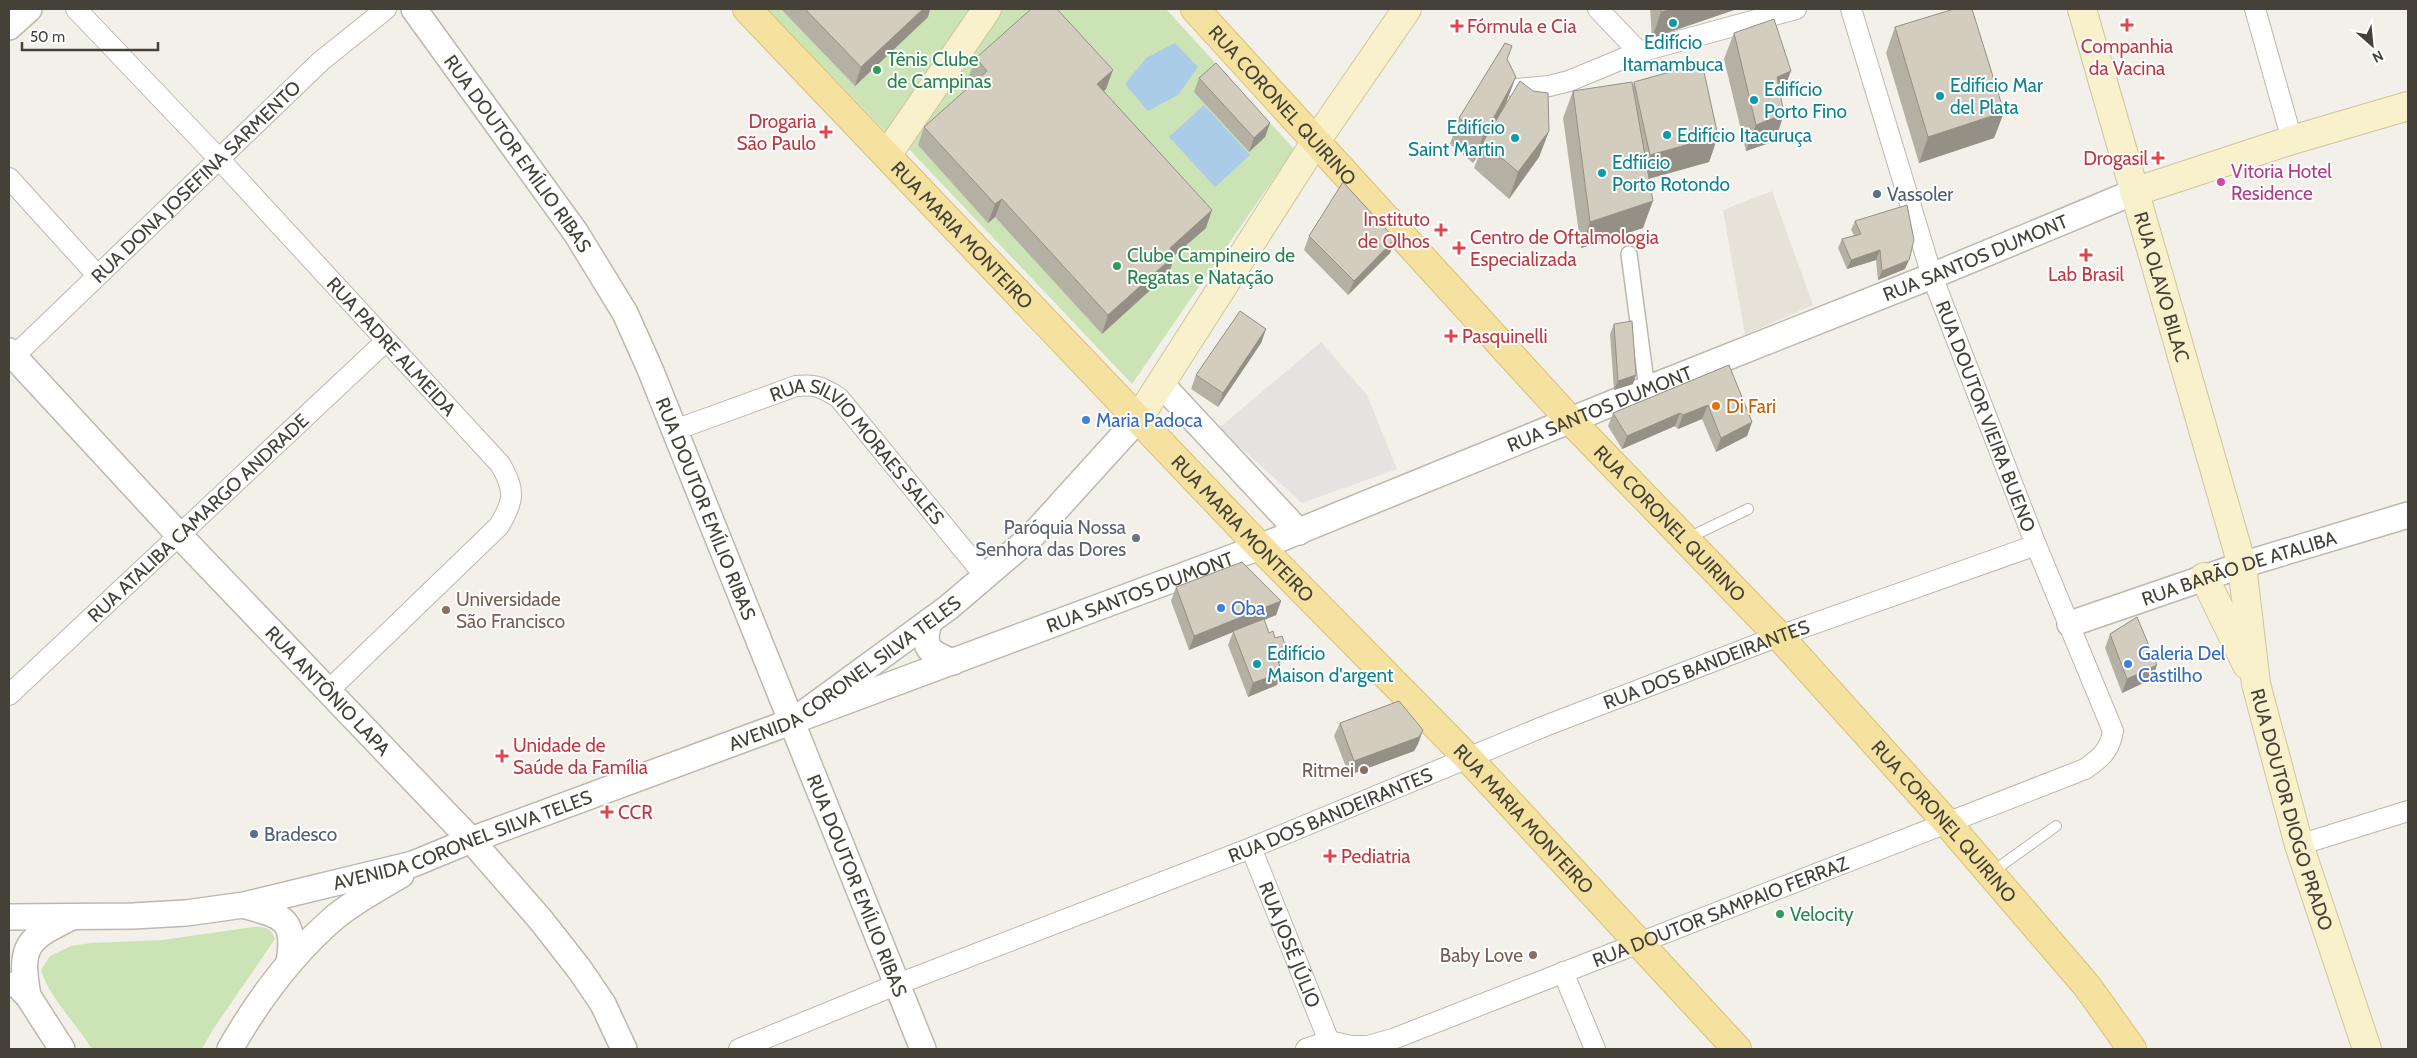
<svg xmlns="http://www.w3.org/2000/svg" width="2417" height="1058" viewBox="0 0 2417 1058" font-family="Cabin,sans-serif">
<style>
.residential{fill:#e6e2d7}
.green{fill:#cbe3b5}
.parking{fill:#e4e3e0}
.water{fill:#abcce9}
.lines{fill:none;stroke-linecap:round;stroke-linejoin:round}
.service-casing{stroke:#bdb8ac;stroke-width:12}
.pedestrian-casing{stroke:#bdb8ac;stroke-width:18}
.minor-casing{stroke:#bdb8ac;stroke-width:22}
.tertiary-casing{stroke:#bdb8ac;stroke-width:28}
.secondary-casing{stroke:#cec59c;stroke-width:30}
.primary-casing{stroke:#d8c071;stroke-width:30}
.service{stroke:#fff;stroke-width:10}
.pedestrian{stroke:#fff;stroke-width:15}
.minor{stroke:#fff;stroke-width:20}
.tertiary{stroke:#fff;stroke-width:25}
.secondary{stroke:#f9f1cc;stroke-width:28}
.primary{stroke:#f5e2a0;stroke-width:28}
.wall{fill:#b5b0a4}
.shaded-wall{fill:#949086}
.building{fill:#d3cdbf;stroke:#949086}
.culture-dot{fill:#0f9aa8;stroke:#fff;stroke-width:2}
.health-dot{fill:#e0444e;stroke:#fff;stroke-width:2}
.leisure-dot{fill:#2e9e5b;stroke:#fff;stroke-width:2}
.hotel-dot{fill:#d1479c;stroke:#fff;stroke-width:2}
.service-dot{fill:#5c6f8a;stroke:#fff;stroke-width:2}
.food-dot{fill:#e8710a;stroke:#fff;stroke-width:2}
.shop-dot{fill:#3f7fe0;stroke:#fff;stroke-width:2}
.worship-dot{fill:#6b7280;stroke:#fff;stroke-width:2}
.education-dot{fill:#8d6e63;stroke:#fff;stroke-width:2}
.labels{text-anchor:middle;stroke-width:4;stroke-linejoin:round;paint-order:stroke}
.health-label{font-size:19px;fill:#be3a42;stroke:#fff;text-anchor:start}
.culture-label{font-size:19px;fill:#0d838f;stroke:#fff;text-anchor:start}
.leisure-label{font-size:19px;fill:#27864d;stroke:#fff;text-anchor:start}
.street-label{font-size:19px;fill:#464138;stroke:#fff}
.hotel-label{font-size:19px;fill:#b23c85;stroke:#fff;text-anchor:start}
.service-label{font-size:19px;fill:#4e5e75;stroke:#fff;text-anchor:start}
.food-label{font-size:19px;fill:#c56008;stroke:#fff;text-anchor:start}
.shop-label{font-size:19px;fill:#366cbe;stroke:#fff;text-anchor:start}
.worship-label{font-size:19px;fill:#5b616d;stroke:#fff;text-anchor:end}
.education-label{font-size:19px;fill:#785e54;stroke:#fff;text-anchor:end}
</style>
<rect width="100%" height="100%" fill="#f3f0e9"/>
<path class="residential" d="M1772,191L1813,305L1745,335L1723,210Z"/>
<path class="green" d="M767,9H970L886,132Z
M1001,9H1166L1294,149L1132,384L907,147Z
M253,927C265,927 271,927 275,939L212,1031L202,1049H92C76,1023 50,999 41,970L50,956L71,946L91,943L162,940Z"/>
<path class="parking" d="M1321,342L1367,395L1397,469L1302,503L1219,428Z"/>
<path class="water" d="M1175,43L1198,67L1178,95L1148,111L1125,84L1146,58Z
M1204,105L1250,155L1215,187L1169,137Z"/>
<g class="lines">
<defs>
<path id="service" d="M1686,539L1748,509
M1992,872L2056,826"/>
<path id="pedestrian" d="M1629,254L1647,389"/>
<g id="minor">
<path id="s1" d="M76,9L220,160L500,464C516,490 514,501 499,526L329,690"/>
<path d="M1598,9L1639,52"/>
<path d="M2255,9L2292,140"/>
<path d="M1517,89L1549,86L1569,81L1639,52L1796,9"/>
<path d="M9,178L97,275"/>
<path id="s2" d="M9,361L321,61L386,9"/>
<path id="s3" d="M675,430L796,386C816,384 822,387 839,398L985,576"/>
<path id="s4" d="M9,695L386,341"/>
<path d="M2299,845L2408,811"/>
<path id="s5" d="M1251,848L1329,1041"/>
<path d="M1563,972L1595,1049"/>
<path id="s6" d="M739,1049L898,984L1251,848L1545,726L1779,636L2036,545"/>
<path id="s7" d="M1306,1049L1329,1041L1351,1046H1368L1393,1039L2085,769C2101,758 2110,750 2113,731L2036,545L1932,276L1851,9"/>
</g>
<g id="tertiary">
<path id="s8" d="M414,9L576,233L625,313L650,369L923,1049"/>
<path d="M9,27L29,9"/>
<path id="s9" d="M9,351L179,535L471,840L540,919L580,970L603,1004L624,1049"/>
<path d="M1162,385L1299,532"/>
<path d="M929,622C922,648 928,652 953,662"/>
<path id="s10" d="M2070,624L2242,565L2408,515"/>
<path id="s11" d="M793,721L1260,547L1647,389L1932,276L2134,192"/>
<path d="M246,906C284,916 296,920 289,962"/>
<path id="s12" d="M9,917L133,916L186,913L244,905L413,864L471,840L793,721L949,607L1031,537L1138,419"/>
<path d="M16,984L28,996L62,1049"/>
<path d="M28,996C19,946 26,939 72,917"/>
<path d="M230,1049C258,1000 291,955 334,918C354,901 379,888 401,875"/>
</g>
<g id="secondary">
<path id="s13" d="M2082,9L2242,565L2256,684L2299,845L2367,1049"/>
<path d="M887,155L987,9"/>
<path d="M2134,192L2292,140L2408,106"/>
<path d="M1138,419L1316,141L1407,9"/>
<path d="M2204,577L2247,665"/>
</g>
<g id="primary">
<path id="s14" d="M747,9L1260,547L1468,758L1737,1049"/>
<path id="s15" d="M1195,9L1571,421L1779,636L1948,824L2087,986L2132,1049"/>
</g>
</defs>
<use href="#service" class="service-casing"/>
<use href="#pedestrian" class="pedestrian-casing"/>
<use href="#minor" class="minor-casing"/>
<use href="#tertiary" class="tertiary-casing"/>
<use href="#secondary" class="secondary-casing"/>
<use href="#primary" class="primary-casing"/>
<use href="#service" class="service"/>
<use href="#pedestrian" class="pedestrian"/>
<use href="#minor" class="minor"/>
<use href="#tertiary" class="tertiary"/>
<use href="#secondary" class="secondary"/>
<use href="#primary" class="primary"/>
</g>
<path class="wall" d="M781,9H930L928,17L855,86Z
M1650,9H1737L1652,38Z
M1895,27L2004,112L1994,138L1919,163L1886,53Z
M1734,33L1781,98L1775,141L1746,151L1724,59Z
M1512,46L1507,59L1506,103L1499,116L1549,131L1539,157L1509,199L1474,168L1481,150L1473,163L1450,144L1459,118Z
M976,58L1106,89L1104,91L1206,228L1175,255L1169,273L1102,334L995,217L988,223L918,145L924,127L975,82L969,76Z
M1199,78L1270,123L1265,137L1249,152L1194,92Z
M1634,82L1718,136L1709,162L1649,179L1643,228L1581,248L1563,118L1573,91L1633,86Z
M1855,221L1905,269L1878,280L1876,260L1847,269L1838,248L1842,239L1854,235L1851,230Z
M1309,236L1395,239L1390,253L1348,295L1304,250Z
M1614,324L1633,384L1614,390L1610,334Z
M1266,329L1261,343L1218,407L1191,389L1196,375Z
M1729,365L1752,422L1747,436L1716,452L1702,419L1678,429L1675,426L1622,449L1608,426L1613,413Z
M1176,587L1281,601L1276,615L1264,620L1281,662L1279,663L1277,685L1248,697L1228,645L1233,632L1189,650L1171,601Z
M2110,634L2152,679L2122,693L2105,648Z
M1340,723L1423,730L1418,744L1414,751L1349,775L1334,736Z"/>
<path class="shaded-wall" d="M923,9H930L928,17L855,86L861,67Z
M1671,9H1737L1652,38L1661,12Z
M1113,70L1106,89L1091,102L1097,84Z
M1791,71L1781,97L1777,77Z
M1516,77L1506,103L1484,143L1483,142L1481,150L1473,163L1483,137Z
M2004,112L1994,138L1919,163L1928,137Z
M1784,114L1775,141L1746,151L1756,125Z
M1270,123L1265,137L1249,152L1254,138Z
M1549,131L1539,157L1509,199L1518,172Z
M1718,136L1709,162L1640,181L1650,155Z
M1002,199L995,217L988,223L995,204Z
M1653,201L1643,228L1581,248L1590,222Z
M1212,210L1206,228L1175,255L1169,273L1102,334L1108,315L1170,248Z
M1395,239L1390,253L1348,295L1354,281Z
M1880,250L1876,260L1847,269L1851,260Z
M1909,260L1905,269L1878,280L1882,271Z
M1266,329L1261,343L1218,407L1223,393Z
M1636,375L1633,384L1614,390L1618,381Z
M1708,405L1702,419L1678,429L1683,415Z
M1680,413L1675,426L1622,449L1627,436Z
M1752,422L1747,436L1716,452L1721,438Z
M1281,601L1276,615L1234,632L1233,631V632L1189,650L1194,636Z
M1286,648L1281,662L1276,664L1271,670L1278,651Z
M2157,665L2152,679L2122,693L2127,679Z
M1282,672L1277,685L1248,697L1253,683Z
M1423,730L1418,744L1414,751L1349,775L1354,761Z"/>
<path class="building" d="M805,9H923L861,67Z
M1031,9H1057L1113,70L1097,84L1212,210L1170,248L1175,255L1108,315L1002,199L995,204L924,127L987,71L976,58Z
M1661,9H1671L1661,12Z
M1954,9H1972L2004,112L1928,137L1895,27Z
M1774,19L1791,71L1777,77L1784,114L1756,125L1734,33Z
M1505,43L1512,46L1507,59L1516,77L1483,137L1459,118Z
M1216,63L1270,123L1254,138L1199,78Z
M1702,63L1718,136L1650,155L1634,82Z
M1520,81L1533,91L1548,93L1549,131L1518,172L1483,142Z
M1632,82L1653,201L1590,222L1573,91Z
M1343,182L1395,239L1354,281L1309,236Z
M1907,205L1914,240L1909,260L1882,271L1880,250L1851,260L1842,239L1861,234L1855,221Z
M1240,311L1266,329L1223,393L1196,375Z
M1632,321L1636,375L1618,381L1614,324Z
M1729,365L1752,422L1721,438L1708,405L1683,415L1680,413L1627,436L1613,413Z
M1242,562L1281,601L1194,636L1176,587Z
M2137,617L2157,665L2127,679L2110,634Z
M1264,619L1269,633L1273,631L1275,638L1282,636L1286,648L1278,651L1280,655L1276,656L1282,672L1253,683L1233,631Z
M1399,701L1423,730L1419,737L1354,761L1340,723Z"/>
<g class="culture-dot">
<circle cx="1673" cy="23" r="5"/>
<circle cx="1940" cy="96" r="5"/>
<circle cx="1754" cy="100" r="5"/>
<circle cx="1667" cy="135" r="5"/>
<circle cx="1515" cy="138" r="5"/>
<circle cx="1602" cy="173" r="5"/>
<circle cx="1257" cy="664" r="5"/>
</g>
<g class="health-dot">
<path d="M2124.5 17.5h5v5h5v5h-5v5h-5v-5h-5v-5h5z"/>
<path d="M1454.5 18.5h5v5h5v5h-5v5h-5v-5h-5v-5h5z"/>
<path d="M823.5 124.5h5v5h5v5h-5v5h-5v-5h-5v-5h5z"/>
<path d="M2155.5 150.5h5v5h5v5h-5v5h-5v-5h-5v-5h5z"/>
<path d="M1438.5 222.5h5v5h5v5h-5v5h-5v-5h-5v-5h5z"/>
<path d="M1456.5 240.5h5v5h5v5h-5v5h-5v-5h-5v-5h5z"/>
<path d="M2083.5 247.5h5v5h5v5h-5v5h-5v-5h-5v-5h5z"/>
<path d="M1448.5 328.5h5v5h5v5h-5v5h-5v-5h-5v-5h5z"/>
<path d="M499.5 748.5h5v5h5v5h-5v5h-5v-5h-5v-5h5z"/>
<path d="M604.5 804.5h5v5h5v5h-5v5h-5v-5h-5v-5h5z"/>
<path d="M1327.5 848.5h5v5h5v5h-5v5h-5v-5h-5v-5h5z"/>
</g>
<g class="leisure-dot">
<circle cx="877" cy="70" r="5"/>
<circle cx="1117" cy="266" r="5"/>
<circle cx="1780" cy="914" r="5"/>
</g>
<circle class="hotel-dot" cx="2221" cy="182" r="5"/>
<g class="service-dot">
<circle cx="1877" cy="194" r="5"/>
<circle cx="254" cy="834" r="5"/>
</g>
<circle class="food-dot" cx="1716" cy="406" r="5"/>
<g class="shop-dot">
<circle cx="1086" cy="420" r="5"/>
<circle cx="1221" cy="608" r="5"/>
<circle cx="2128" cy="664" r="5"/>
</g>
<circle class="worship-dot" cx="1136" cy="538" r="5"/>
<g class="education-dot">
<circle cx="446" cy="610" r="5"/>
<circle cx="1364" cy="770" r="5"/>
<circle cx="1533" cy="955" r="5"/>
</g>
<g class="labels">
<g class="health-label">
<text x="1467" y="33">Fórmula e Cia</text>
<text x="2127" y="53" text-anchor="middle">Companhia<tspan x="2127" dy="22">da Vacina</tspan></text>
<text x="816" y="128" text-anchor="end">Drogaria<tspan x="816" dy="22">São Paulo</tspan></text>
<text x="2148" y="165" text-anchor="end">Drogasil</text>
<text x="1430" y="226" text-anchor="end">Instituto<tspan x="1430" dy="22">de Olhos</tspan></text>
<text x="1470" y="244">Centro de Oftalmologia<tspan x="1470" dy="22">Especializada</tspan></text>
<text x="2086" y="281" text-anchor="middle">Lab Brasil</text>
<text x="1462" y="343">Pasquinelli</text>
<text x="513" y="752">Unidade de<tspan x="513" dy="22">Saúde da Família</tspan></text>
<text x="618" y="819">CCR</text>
<text x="1341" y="863">Pediatria</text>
</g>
<g class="culture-label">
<text x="1673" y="49" text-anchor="middle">Edifício<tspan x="1673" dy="22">Itamambuca</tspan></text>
<text x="1950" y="92">Edifício Mar<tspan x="1950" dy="22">del Plata</tspan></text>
<text x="1764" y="96">Edifício<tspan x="1764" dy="22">Porto Fino</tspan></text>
<text x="1505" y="134" text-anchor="end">Edifício<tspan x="1505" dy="22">Saint Martin</tspan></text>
<text x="1677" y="142">Edifício Itacuruça</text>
<text x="1612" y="169">Edfiício<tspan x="1612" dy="22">Porto Rotondo</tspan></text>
<text x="1267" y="660">Edifício<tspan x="1267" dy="22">Maison d'argent</tspan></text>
</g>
<g class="leisure-label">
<text x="887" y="66">Tênis Clube<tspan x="887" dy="22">de Campinas</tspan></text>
<text x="1127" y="262">Clube Campineiro de<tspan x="1127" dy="22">Regatas e Natação</tspan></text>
<text x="1790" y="921">Velocity</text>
</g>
<g class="street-label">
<text dy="7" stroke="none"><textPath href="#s15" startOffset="130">RUA CORONEL QUIRINO</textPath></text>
<text dy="7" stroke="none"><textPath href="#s8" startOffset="178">RUA DOUTOR EMÍLIO RIBAS</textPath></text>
<text dy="7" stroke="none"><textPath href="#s2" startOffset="259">RUA DONA JOSEFINA SARMENTO</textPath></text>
<text dy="7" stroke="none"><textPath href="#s14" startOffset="312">RUA MARIA MONTEIRO</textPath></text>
<text dy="7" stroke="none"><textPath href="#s11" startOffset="1270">RUA SANTOS DUMONT</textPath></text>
<text dy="7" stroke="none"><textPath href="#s13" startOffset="289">RUA OLAVO BILAC</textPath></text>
<text dy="7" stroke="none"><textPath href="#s1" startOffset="462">RUA PADRE ALMEIDA</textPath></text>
<text dy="7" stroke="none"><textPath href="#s11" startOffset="865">RUA SANTOS DUMONT</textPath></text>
<text transform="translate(1986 416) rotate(69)" y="7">RUA DOUTOR VIEIRA BUENO</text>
<text dy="7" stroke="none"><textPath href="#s3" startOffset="218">RUA SILVIO MORAES SALES</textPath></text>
<text dy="7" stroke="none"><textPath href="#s8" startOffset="582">RUA DOUTOR EMÍLIO RIBAS</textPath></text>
<text dy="7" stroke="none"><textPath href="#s4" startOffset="259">RUA ATALIBA CAMARGO ANDRADE</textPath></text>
<text dy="7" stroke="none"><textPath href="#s15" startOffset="700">RUA CORONEL QUIRINO</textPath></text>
<text dy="7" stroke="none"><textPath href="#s14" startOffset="718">RUA MARIA MONTEIRO</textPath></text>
<text dy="7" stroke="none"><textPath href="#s10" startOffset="178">RUA BARÃO DE ATALIBA</textPath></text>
<text dy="7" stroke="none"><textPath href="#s11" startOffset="370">RUA SANTOS DUMONT</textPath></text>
<text dy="7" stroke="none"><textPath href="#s6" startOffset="1041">RUA DOS BANDEIRANTES</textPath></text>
<text dy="7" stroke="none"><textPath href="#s12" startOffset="884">AVENIDA CORONEL SILVA TELES</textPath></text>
<text dy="7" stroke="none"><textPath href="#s9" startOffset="466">RUA ANTÔNIO LAPA</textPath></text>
<text dy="7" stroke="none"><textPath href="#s13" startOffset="829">RUA DOUTOR DIOGO PRADO</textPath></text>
<text dy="7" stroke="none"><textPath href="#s6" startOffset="636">RUA DOS BANDEIRANTES</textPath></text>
<text dy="7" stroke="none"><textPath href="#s14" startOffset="1122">RUA MARIA MONTEIRO</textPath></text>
<text dy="7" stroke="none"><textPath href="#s15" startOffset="1105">RUA CORONEL QUIRINO</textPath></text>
<text dy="7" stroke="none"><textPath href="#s12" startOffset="464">AVENIDA CORONEL SILVA TELES</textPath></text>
<text dy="7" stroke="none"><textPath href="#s8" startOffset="988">RUA DOUTOR EMÍLIO RIBAS</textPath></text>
<text dy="7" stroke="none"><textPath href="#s7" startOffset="441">RUA DOUTOR SAMPAIO FERRAZ</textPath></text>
<text dy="7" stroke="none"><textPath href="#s5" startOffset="104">RUA JOSÉ JÚLIO</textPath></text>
</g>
<g class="hotel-label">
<text x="2231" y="178">Vitoria Hotel<tspan x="2231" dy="22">Residence</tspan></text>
</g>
<g class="service-label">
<text x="1887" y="201">Vassoler</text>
<text x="264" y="841">Bradesco</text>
</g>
<g class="food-label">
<text x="1726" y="413">Di Fari</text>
</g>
<g class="shop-label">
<text x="1096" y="427">Maria Padoca</text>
<text x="1231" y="615">Oba</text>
<text x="2138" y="660">Galeria Del<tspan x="2138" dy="22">Castilho</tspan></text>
</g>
<g class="worship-label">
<text x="1126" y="534">Paróquia Nossa<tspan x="1126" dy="22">Senhora das Dores</tspan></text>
</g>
<g class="education-label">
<text x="456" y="606" text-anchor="start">Universidade<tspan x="456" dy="22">São Francisco</tspan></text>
<text x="1354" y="777">Ritmei</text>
<text x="1523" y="962">Baby Love</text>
</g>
</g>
<rect width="2417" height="1058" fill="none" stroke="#464138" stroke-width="20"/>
<g transform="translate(2372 45) rotate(153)" stroke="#ffffff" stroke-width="4" paint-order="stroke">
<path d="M0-4L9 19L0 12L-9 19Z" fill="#464138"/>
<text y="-8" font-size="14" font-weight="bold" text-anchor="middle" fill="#464138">N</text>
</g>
<path d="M22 42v8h136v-8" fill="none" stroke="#464138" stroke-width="2.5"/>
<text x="30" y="42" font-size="15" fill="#464138" stroke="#ffffff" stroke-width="4" paint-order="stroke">50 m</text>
</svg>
